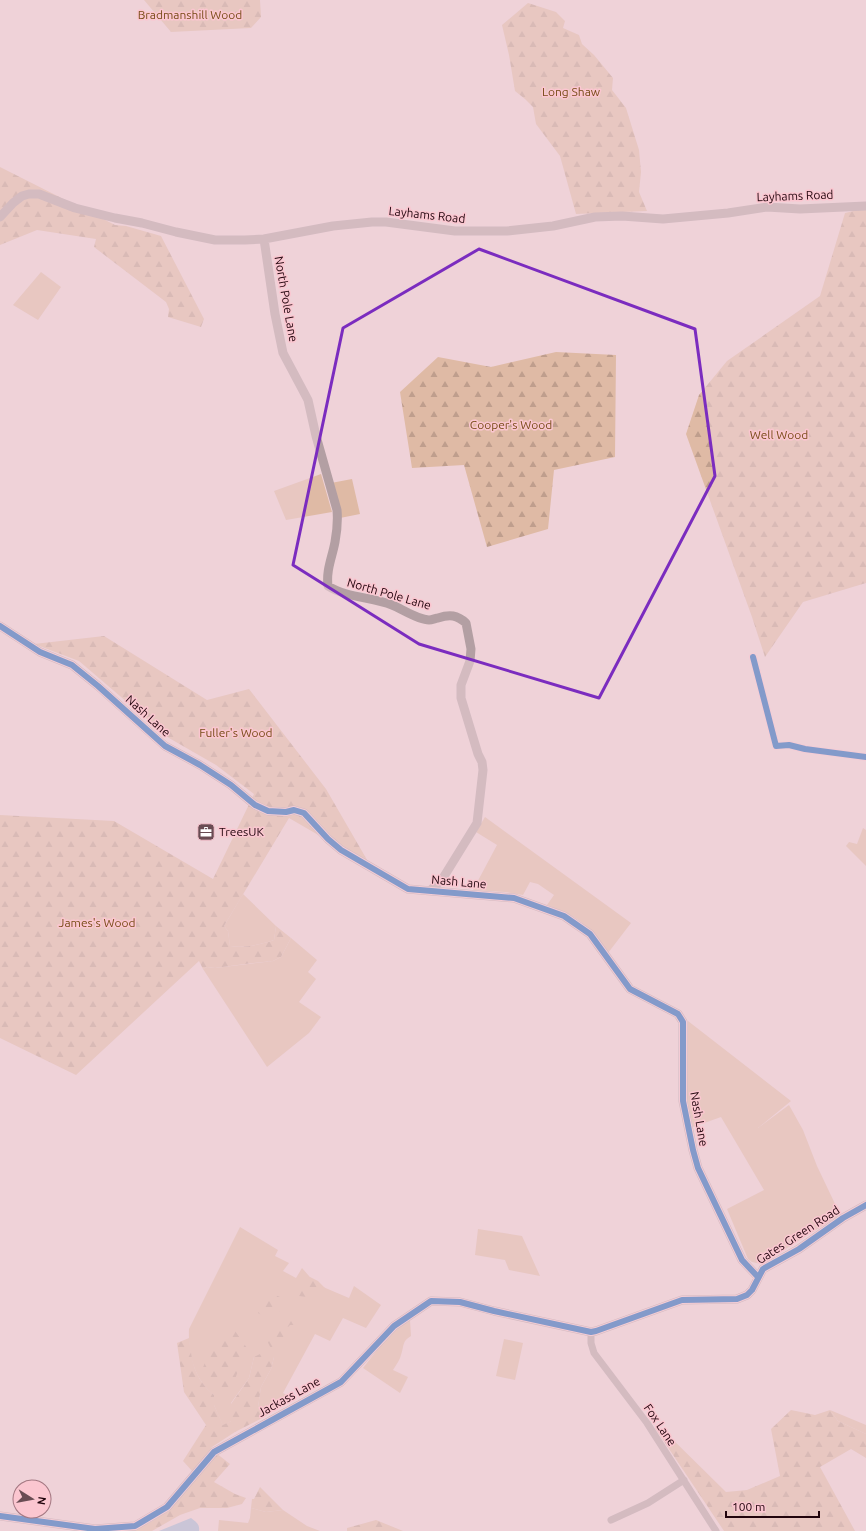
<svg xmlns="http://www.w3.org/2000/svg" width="866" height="1531" viewBox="0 0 866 1531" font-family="Ubuntu,sans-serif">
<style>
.grass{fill:#dfbaa5}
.forest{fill:url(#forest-firs)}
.water{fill:#9eb7d6}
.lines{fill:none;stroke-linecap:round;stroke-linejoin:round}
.minor{stroke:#b39fa3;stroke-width:7}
.tertiary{stroke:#b39fa3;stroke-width:9}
.cycleway-casing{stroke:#fbc6d0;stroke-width:8}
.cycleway{stroke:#0057b8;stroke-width:6}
.marked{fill:none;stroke:#7b2cbf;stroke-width:3;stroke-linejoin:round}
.labels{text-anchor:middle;stroke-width:3;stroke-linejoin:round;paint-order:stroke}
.park-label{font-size:12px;fill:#784c18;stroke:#fbc6d0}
.street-label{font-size:12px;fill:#21040c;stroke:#fbc6d0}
.poi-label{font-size:12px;fill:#21040c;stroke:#fbc6d0;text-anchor:start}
</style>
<defs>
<pattern id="forest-firs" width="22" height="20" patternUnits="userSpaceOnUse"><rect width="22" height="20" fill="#dfbaa5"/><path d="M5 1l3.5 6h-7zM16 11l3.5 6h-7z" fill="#bf9e8d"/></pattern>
</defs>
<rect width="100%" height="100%" fill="#efd2d8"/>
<path class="grass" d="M41,272L61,287L38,320L13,305Z
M321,474L332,512L286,520L274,491Z
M352,479L360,514L340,518L331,483Z
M485,817L631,923L608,953C600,942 592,930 581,922C571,914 559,910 547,905L554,895L538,884L530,882L523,895L505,892L473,890L497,845L476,832Z
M863,828L866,830V866L846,846L849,842L857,844Z
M243,894L276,926L274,940C259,945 246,948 230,946L228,931L224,926Z
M291,938L317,960L308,972L316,979L299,1002L321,1017L309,1033L267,1067L203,969L207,967L215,968L273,961L281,957Z
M688,1021L791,1101L758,1128L789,1105L803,1130L817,1166L837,1208V1217L761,1264L752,1262L748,1259L727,1209L764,1190L721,1117L693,1127L687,1098Z
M240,1227L278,1250L275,1256L289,1263L283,1271L296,1278L302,1268L316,1284L349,1298L354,1286L381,1305L366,1328L343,1318L330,1341L315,1334L283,1393L294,1399L269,1413L258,1407L261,1387L271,1369L274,1357H254L249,1378L231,1403V1421L223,1426L214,1405V1395C194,1379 188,1354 189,1329Z
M478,1229L522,1236L540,1276L509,1270L505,1260L475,1255Z
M410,1320L411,1336C402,1341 404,1346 401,1355C400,1360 396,1365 393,1370L408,1377L400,1393L363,1368L392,1331Z
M504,1339L523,1343L515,1380L496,1376Z
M830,1410L866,1425V1434L838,1421Z
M251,1508L266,1512L283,1510L307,1526L320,1531H218L219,1520L248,1523L250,1518Z"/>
<path class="forest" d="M144,0H260L261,17L251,28L171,32Z
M528,3L556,12L565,21L563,28L579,35L582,44L594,55L613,78L612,90L626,108L639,150L641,172L639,192L647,211L576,214L560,156L536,124L533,107L525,99L515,91L509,55L502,25Z
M0,167L115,225L126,226L161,236L204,319L201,327L168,317L169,309L166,302L94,247L96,239L37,230L0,245Z
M866,208V583L803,602L765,657L752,617L686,434L699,395L727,361L820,296L845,213Z
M556,352L616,355L615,457L554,470L548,529L487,547L464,465L412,468L400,392L438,357L491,367Z
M104,636L207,700L249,689L326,789L370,865L289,818L224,926L228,931L230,946C246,948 259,945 274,940L276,926L291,938L281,957L273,961L253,963L215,968L207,967L203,969L199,961L76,1075L0,1038V815L114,821L213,879L254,794L216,765L169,738L79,661L34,644Z
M310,1277L318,1281L325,1288L307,1297L299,1296L304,1280Z
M273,1294L280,1297L285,1307L274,1315L269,1313L263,1316L258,1313L267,1301L269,1295Z
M290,1310L298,1319L296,1325H290L288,1327L290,1328L291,1336C284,1343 280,1346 271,1348C263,1336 267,1330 280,1327Z
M225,1331H235L247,1348L233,1384L226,1389L214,1385L204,1377L202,1370L214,1340Z
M189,1338C192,1362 194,1378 214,1395V1405L223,1425L231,1421V1404L249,1378L254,1357L268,1350L274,1357L271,1369L261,1387L258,1407L269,1413L266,1416L235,1432L212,1447L193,1472L183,1461L206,1425L184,1392L177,1343Z
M791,1410L815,1415L830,1410L838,1421L866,1434V1458L851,1449L820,1467L855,1531H724L655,1428L662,1429L726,1492L747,1490L780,1476L771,1429Z
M216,1453L230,1464L214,1482L235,1494L246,1498L242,1504L227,1508H200L180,1515L152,1531H104C115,1530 127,1530 138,1527C168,1520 196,1477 216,1453Z
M260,1487L283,1510L266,1512L251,1508L252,1499H254Z
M376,1520L403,1531H347V1528Z"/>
<path class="water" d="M191,1518C196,1522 200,1524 199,1531H159Z"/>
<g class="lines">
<path class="minor" d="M591,1332V1343L594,1353L647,1423L716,1531
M611,1520L648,1503L684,1480"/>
<path class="tertiary" d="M0,217L13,203L22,196L29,194H39L75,208L115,218L142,223L176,232L215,240H245L264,239L333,226L372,222H386L455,231H507L553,226L595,217L622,216L663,219L728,213L767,207L800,209L866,206
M264,239L275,314L283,353L308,400L316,436L337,510C338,521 337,531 335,542C332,558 326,570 328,586C347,598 372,597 392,605C402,609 418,620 429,620C432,620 436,618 438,618C450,614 457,615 466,623L471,649L470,661L461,685V698L478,754L482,762L483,770L477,823L443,878L430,891
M0,626L40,652L72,665L98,686L165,746L200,765L231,785L255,805L268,811L286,812L294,810L304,813L328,839L341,850L408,889L514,898L564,916L590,934L630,989L678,1014L683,1022V1101L693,1150L698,1168L742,1260L758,1277
M0,1516L95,1529L135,1526L167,1507L214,1452L341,1382L394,1326L431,1301L460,1302L494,1311L591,1332L596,1331L682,1300L737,1299L747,1295L752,1290L763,1269L799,1249L843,1218L866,1205"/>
<defs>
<path id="cycleway" d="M0,626L40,652L72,665L98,686L165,746L200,765L231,785L255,805L268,811L286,812L294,810L304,813L328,839L341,850L408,889L514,898L564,916L590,934L630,989L678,1014L683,1022V1101L693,1150L698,1168L742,1260L758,1277
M753,657L776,746L789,745L805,749L866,757
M0,1516L95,1529L135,1526L167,1507L214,1452L341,1382L394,1326L431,1301L460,1302L494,1311L591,1332L596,1331L682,1300L737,1299L747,1295L752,1290L763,1269L799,1249L843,1218L866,1205"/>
</defs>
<use href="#cycleway" class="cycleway-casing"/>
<use href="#cycleway" class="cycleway"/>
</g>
<path d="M0 0H866V1531H0ZM479,249L695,329L715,476L599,698L419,644L293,565L343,328Z" fill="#efd2d8" fill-opacity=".55" fill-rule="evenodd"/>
<path class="marked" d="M479,249L695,329L715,476L599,698L419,644L293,565L343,328Z"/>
<defs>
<symbol id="office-square" viewBox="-11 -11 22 22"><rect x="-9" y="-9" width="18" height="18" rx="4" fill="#694c53" stroke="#fbc6d0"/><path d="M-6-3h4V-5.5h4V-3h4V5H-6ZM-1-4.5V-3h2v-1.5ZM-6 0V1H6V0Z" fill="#fff"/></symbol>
</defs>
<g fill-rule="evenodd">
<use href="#office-square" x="196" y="822" width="20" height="20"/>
</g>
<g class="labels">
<g class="park-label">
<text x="190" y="19">Bradmanshill Wood</text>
<text x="571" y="96">Long Shaw</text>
<text x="511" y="429">Cooper's Wood</text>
<text x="779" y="439">Well Wood</text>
<text x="236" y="737">Fuller's Wood</text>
<text x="97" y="927">James's Wood</text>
</g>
<g class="street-label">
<text transform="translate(795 196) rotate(-2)" y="4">Layhams Road</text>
<text transform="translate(427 215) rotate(6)" y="4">Layhams Road</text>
<text transform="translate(286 299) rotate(80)" y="4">North Pole Lane</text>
<text transform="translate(389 594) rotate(16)" y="4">North Pole Lane</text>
<text transform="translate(148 716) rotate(42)" y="4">Nash Lane</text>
<text transform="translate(459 882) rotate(5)" y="4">Nash Lane</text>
<text transform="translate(699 1119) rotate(80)" y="4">Nash Lane</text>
<text transform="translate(798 1235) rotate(-33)" y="4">Gates Green Road</text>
<text transform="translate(289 1397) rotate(-29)" y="4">Jackass Lane</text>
<text transform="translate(660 1425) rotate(56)" y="4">Fox Lane</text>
</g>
<g class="poi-label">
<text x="219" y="836">TreesUK</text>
</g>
</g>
<g transform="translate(32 1499) rotate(101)"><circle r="19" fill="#fbc6d0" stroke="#a47882"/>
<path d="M0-3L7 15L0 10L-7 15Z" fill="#694c53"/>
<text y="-6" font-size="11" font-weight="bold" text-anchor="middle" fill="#21040c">N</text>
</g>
<path d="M726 1511v6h93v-6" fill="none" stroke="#21040c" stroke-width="2"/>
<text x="732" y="1511" font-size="12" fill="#21040c" stroke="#fbc6d0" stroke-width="3" paint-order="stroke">100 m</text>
</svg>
